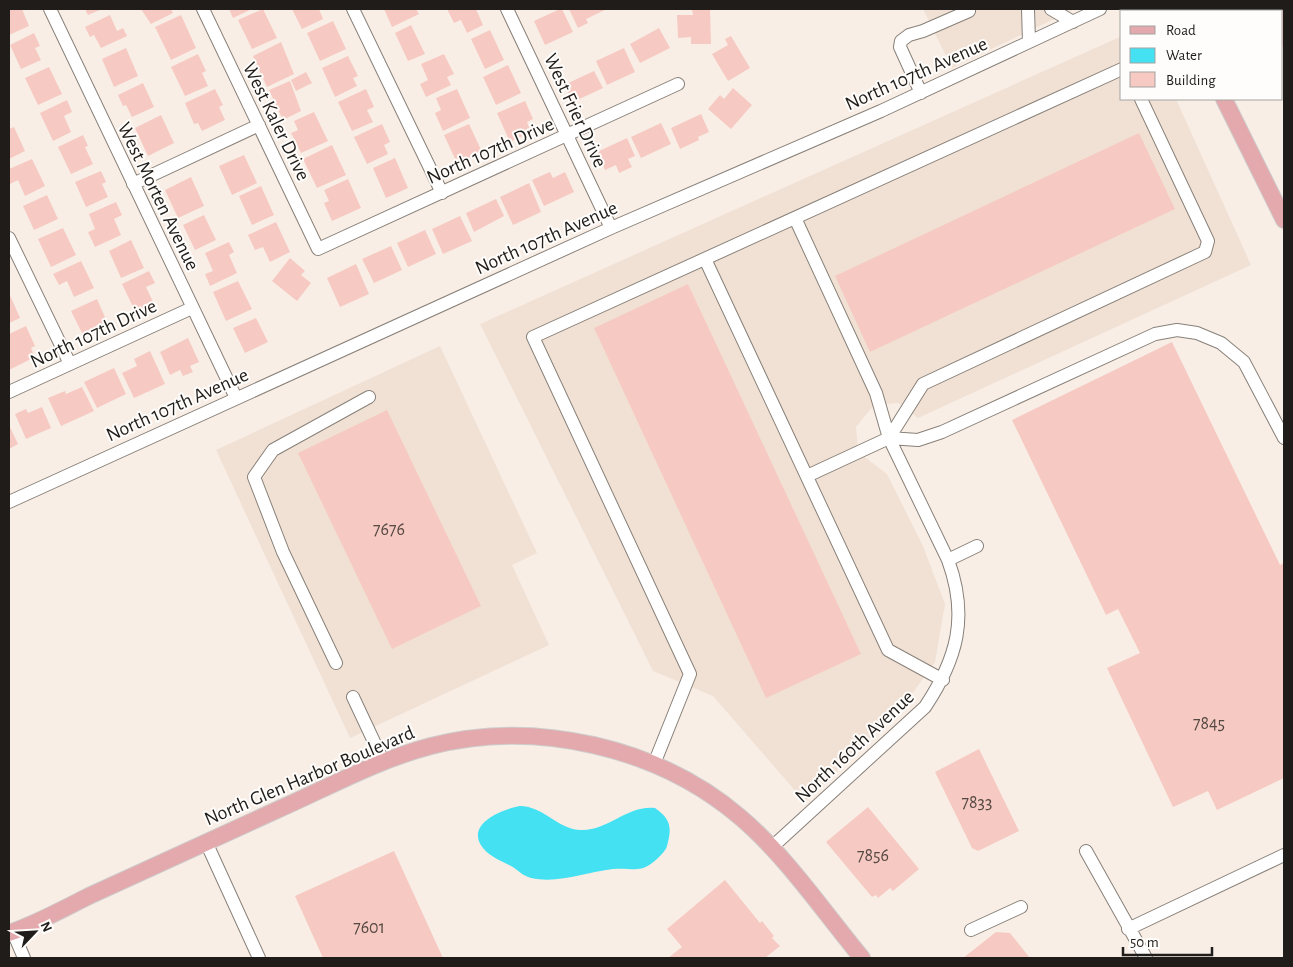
<svg xmlns="http://www.w3.org/2000/svg" width="1293" height="967" viewBox="0 0 1293 967" font-family="'Alegreya Sans',sans-serif">
<style>
.built{fill:#f1e1d4}
.water{fill:#43e1f2}
.building{fill:#f6cac2}
.lines{fill:none;stroke-linecap:round;stroke-linejoin:round}
.minor-casing{stroke:#888079;stroke-width:14}
.major-casing{stroke:#cecdcc;stroke-width:18}
.minor{stroke:#fff;stroke-width:12}
.major{stroke:#e3a9ad;stroke-width:16}
.labels{text-anchor:middle;stroke-width:4;stroke-linejoin:round;paint-order:stroke}
.number-label{font-size:18px;fill:#554843}
.street-label{font-size:20px;fill:#1f1c19;stroke:#fffdfb}
</style>
<rect width="100%" height="100%" fill="#f8eee6"/>
<path class="built" d="M923,9H1075L952,68Z
M1122,36V99H1176L1251,265L918,418L898,403L874,405L856,427L858,452L887,474L923,546L945,604L935,662L904,705L805,802L713,696L653,671L480,324Z
M440,346L537,553L512,565L549,645L350,738L216,450Z"/>
<path class="water" d="M520,806C543,806 559,830 581,830C608,831 627,805 655,808C671,819 672,828 667,846C666,850 661,855 658,858C640,875 634,867 613,869C585,872 559,884 531,878C523,876 518,870 511,866C502,861 490,857 483,848C464,824 503,809 520,806Z"/>
<path class="building" d="M9,9H22L29,26L9,35Z
M85,9H102L88,15Z
M141,9H171L173,13L151,24Z
M229,9H252L233,18Z
M263,9L277,38L252,49L238,20Z
M292,9H319L323,19L302,29Z
M384,9H416L419,14L392,27Z
M447,9H476L483,25L467,33L461,20L454,23Z
M560,9H562L573,32L545,45L534,21Z
M569,9H607L586,19L588,23L578,28Z
M692,9H710L711,44H691V37L678,38L677,15H693Z
M1263,9H1284V46L1282,47V11H1264Z
M110,15L117,31L123,28L127,36L101,48L94,35L90,37L85,27Z
M181,15L196,48L171,60L155,27Z
M333,21L346,49L320,61L307,33Z
M411,25L425,54L408,61L395,33Z
M659,28L670,48L640,63L630,44Z
M490,30L504,60L485,69L471,39Z
M34,33L40,46L35,48L41,60L21,69L10,45Z
M731,36L750,68L728,81L712,54L728,45L725,39Z
M281,42L294,74L267,87L253,56Z
M126,48L138,76L114,87L102,59Z
M624,48L635,72L607,85L596,61Z
M198,54L206,71L202,73L208,86L185,96L171,67Z
M444,54L454,74L447,77L451,85L426,97L420,84L428,80L421,64Z
M348,56L358,76L353,78L357,86L335,97L322,68Z
M508,65L521,93L496,105L483,77Z
M49,67L62,94L38,105L25,78Z
M594,71L603,88L573,102L564,85Z
M306,72L312,83L296,91L291,80Z
M290,81L301,111L283,120L269,90Z
M143,83L154,107L132,117L126,105L123,106L118,95Z
M733,88L752,105L731,129L708,109L720,95L724,99Z
M215,89L223,105L219,107L225,120L202,131L198,123L194,124L185,103Z
M366,89L374,107L367,110L373,122L352,131L338,102Z
M457,89L470,118L443,131L435,113L441,110L436,98Z
M67,100L72,112L64,116L71,132L53,141L40,113Z
M525,101L533,119L527,122L531,132L510,142L497,113Z
M314,112L328,141L301,153L291,133L298,130L294,121Z
M701,114L709,132L698,137L699,140L680,149L671,128Z
M161,115L174,143L148,156L135,128Z
M661,123L671,144L641,158L631,137Z
M382,124L390,142L384,145L388,154L367,164L354,137Z
M469,124L482,152L457,163L444,135Z
M14,127L25,151L9,159V129Z
M1139,133L1175,209L870,352L835,276Z
M83,135L88,146L85,147L93,164L71,174L58,147Z
M627,138L635,156L628,159L632,167L619,173L616,165L605,170L597,152Z
M332,145L346,175L317,188L303,159Z
M244,155L257,183L232,195L219,166Z
M395,158L408,188L386,198L373,168Z
M32,159L45,186L25,196L18,180L10,184L9,169Z
M101,171L106,182L102,184L108,197L86,207L75,182Z
M550,172L553,178L565,172L574,192L544,206L532,180Z
M191,177L204,206L178,218L165,190Z
M348,179L361,208L332,221L324,203L329,201L324,190Z
M529,183L541,212L513,225L500,197Z
M261,186L274,215L252,225L239,196Z
M47,195L58,219L34,230L23,206Z
M496,199L504,216L474,232L466,213Z
M116,202L122,215L114,219L121,235L95,247L88,232L95,229L89,214Z
M204,215L216,240L195,250L183,225Z
M460,216L472,241L443,254L432,229Z
M276,222L290,252L270,262L263,247L255,250L248,235Z
M63,228L76,255L51,267L38,239Z
M425,230L436,254L408,267L397,243Z
M131,240L144,268L121,278L109,251Z
M229,242L234,252L229,255L237,273L210,286L205,274L213,271L205,253Z
M391,246L402,270L374,283L362,259Z
M290,258L305,271L301,275L311,283L297,301L272,281Z
M81,261L94,288L74,297L67,281L59,285L53,274Z
M356,264L369,294L340,307L327,278Z
M149,271L155,283L146,287L155,306L137,315L122,284Z
M238,281L252,309L226,321L213,292Z
M688,284L861,654L766,698L594,328Z
M9,293L20,318L9,323Z
M97,299L108,324L83,335L71,311Z
M256,318L268,342L245,353L233,328Z
M26,326L35,346L31,348L35,357L9,370V334Z
M188,338L199,362L190,366L193,372L183,376L180,370L170,375L160,352Z
M1172,342L1280,565L1284,563V778L1217,810L1208,791L1173,807L1107,668L1140,653L1118,609L1106,615L1012,420Z
M150,351L165,384L134,398L122,373L137,366L134,359Z
M114,368L126,394L97,408L84,382Z
M82,387L94,411L61,426L48,398L65,391L66,394Z
M42,407L51,428L26,439L15,414L26,409L28,413Z
M387,410L481,606L392,649L298,453Z
M9,425L18,444L9,449Z
M979,749L1019,831L978,851L972,848L935,772Z
M868,807L919,869L893,891L890,888L878,898L876,895L872,897L826,842Z
M394,851L443,958H323L295,896Z
M725,880L760,923L762,921L774,936L772,938L780,946L765,958H668L682,947L667,929Z
M996,932L1010,933L1030,958H963Z"/>
<g class="lines">
<defs>
<path id="minor" d="M50,9L236,398
M203,9L318,249L678,84
M353,9L442,193
M507,9L611,228
M1028,9L1029,42
M1051,9L1073,22
M921,93L900,47L901,41L909,35L923,31L969,11L968,9
M133,184L259,125
M9,238L70,364
M705,259L888,650L943,680
M9,392L192,308
M889,438L923,384L1205,252L1208,241L1141,99
M807,476L889,438L918,440L942,432L1155,334L1177,330L1197,333L1221,343L1244,362L1284,438
M9,502L611,228L881,111L1100,9
M948,560L977,546
M336,663L283,552L254,477L273,450L369,397
M353,697L384,763
M654,764L690,674L533,337L1122,69
M206,842L259,958
M771,848L925,707C957,659 969,617 948,560L889,438L876,393L795,218
M1086,851L1146,958
M1128,929L1284,855
M971,930L1021,907
M13,932L24,958"/>
<path id="major" d="M1181,9L1182,11
M1224,99L1284,220
M9,933C36,924 63,909 89,896C151,868 214,839 277,810C327,788 377,760 431,746C535,719 658,747 740,817C787,857 823,911 862,958"/>
</defs>
<use href="#minor" class="minor-casing"/>
<use href="#major" class="major-casing"/>
<use href="#minor" class="minor"/>
<use href="#major" class="major"/>
</g>
<g class="labels">
<g class="number-label">
<text x="389" y="535">7676</text>
<text x="1209" y="729">7845</text>
<text x="977" y="808">7833</text>
<text x="873" y="861">7856</text>
<text x="369" y="933">7601</text>
</g>
<g class="street-label">
<text transform="translate(916 73) rotate(-24)" y="7">North 107th Avenue</text>
<text transform="translate(576 110) rotate(65)" y="7">West Frier Drive</text>
<text transform="translate(277 121) rotate(64)" y="7">West Kaler Drive</text>
<text transform="translate(490 150) rotate(-24)" y="7">North 107th Drive</text>
<text transform="translate(159 196) rotate(64)" y="7">West Morten Avenue</text>
<text transform="translate(546 237) rotate(-24)" y="7">North 107th Avenue</text>
<text transform="translate(93 333) rotate(-25)" y="7">North 107th Drive</text>
<text transform="translate(177 404) rotate(-24)" y="7">North 107th Avenue</text>
<text transform="translate(854 746) rotate(-43)" y="7">North 160th Avenue</text>
<text transform="translate(309 775) rotate(-23)" y="7">North Glen Harbor Boulevard</text>
</g>
</g>
<rect width="1293" height="967" fill="none" stroke="#1f1c19" stroke-width="20"/>
<rect x="1120" y="10" width="162" height="90" fill="#fffdfb" stroke="#a5a3a1"/>
<rect x="1130" y="26" width="25" height="8" fill="#e3a9ad" stroke="#a5a3a1"/>
<text x="1166" y="35" font-size="15" fill="#1f1c19">Road</text>
<rect x="1130" y="48" width="25" height="15" fill="#43e1f2" stroke="#a5a3a1"/>
<text x="1166" y="60" font-size="15" fill="#1f1c19">Water</text>
<rect x="1130" y="72" width="25" height="15" fill="#f6cac2" stroke="#a5a3a1"/>
<text x="1166" y="85" font-size="15" fill="#1f1c19">Building</text>
<g transform="translate(35 932) rotate(65)" stroke="#fffdfb" stroke-width="4" paint-order="stroke">
<path d="M0-4L9 19L0 12L-9 19Z" fill="#1f1c19"/>
<text y="-8" font-size="14" font-weight="bold" text-anchor="middle" fill="#1f1c19">N</text>
</g>
<path d="M1123 947v8h89v-8" fill="none" stroke="#1f1c19" stroke-width="2.5"/>
<text x="1130" y="947" font-size="15" fill="#1f1c19" stroke="#fffdfb" stroke-width="4" paint-order="stroke">50 m</text>
</svg>
